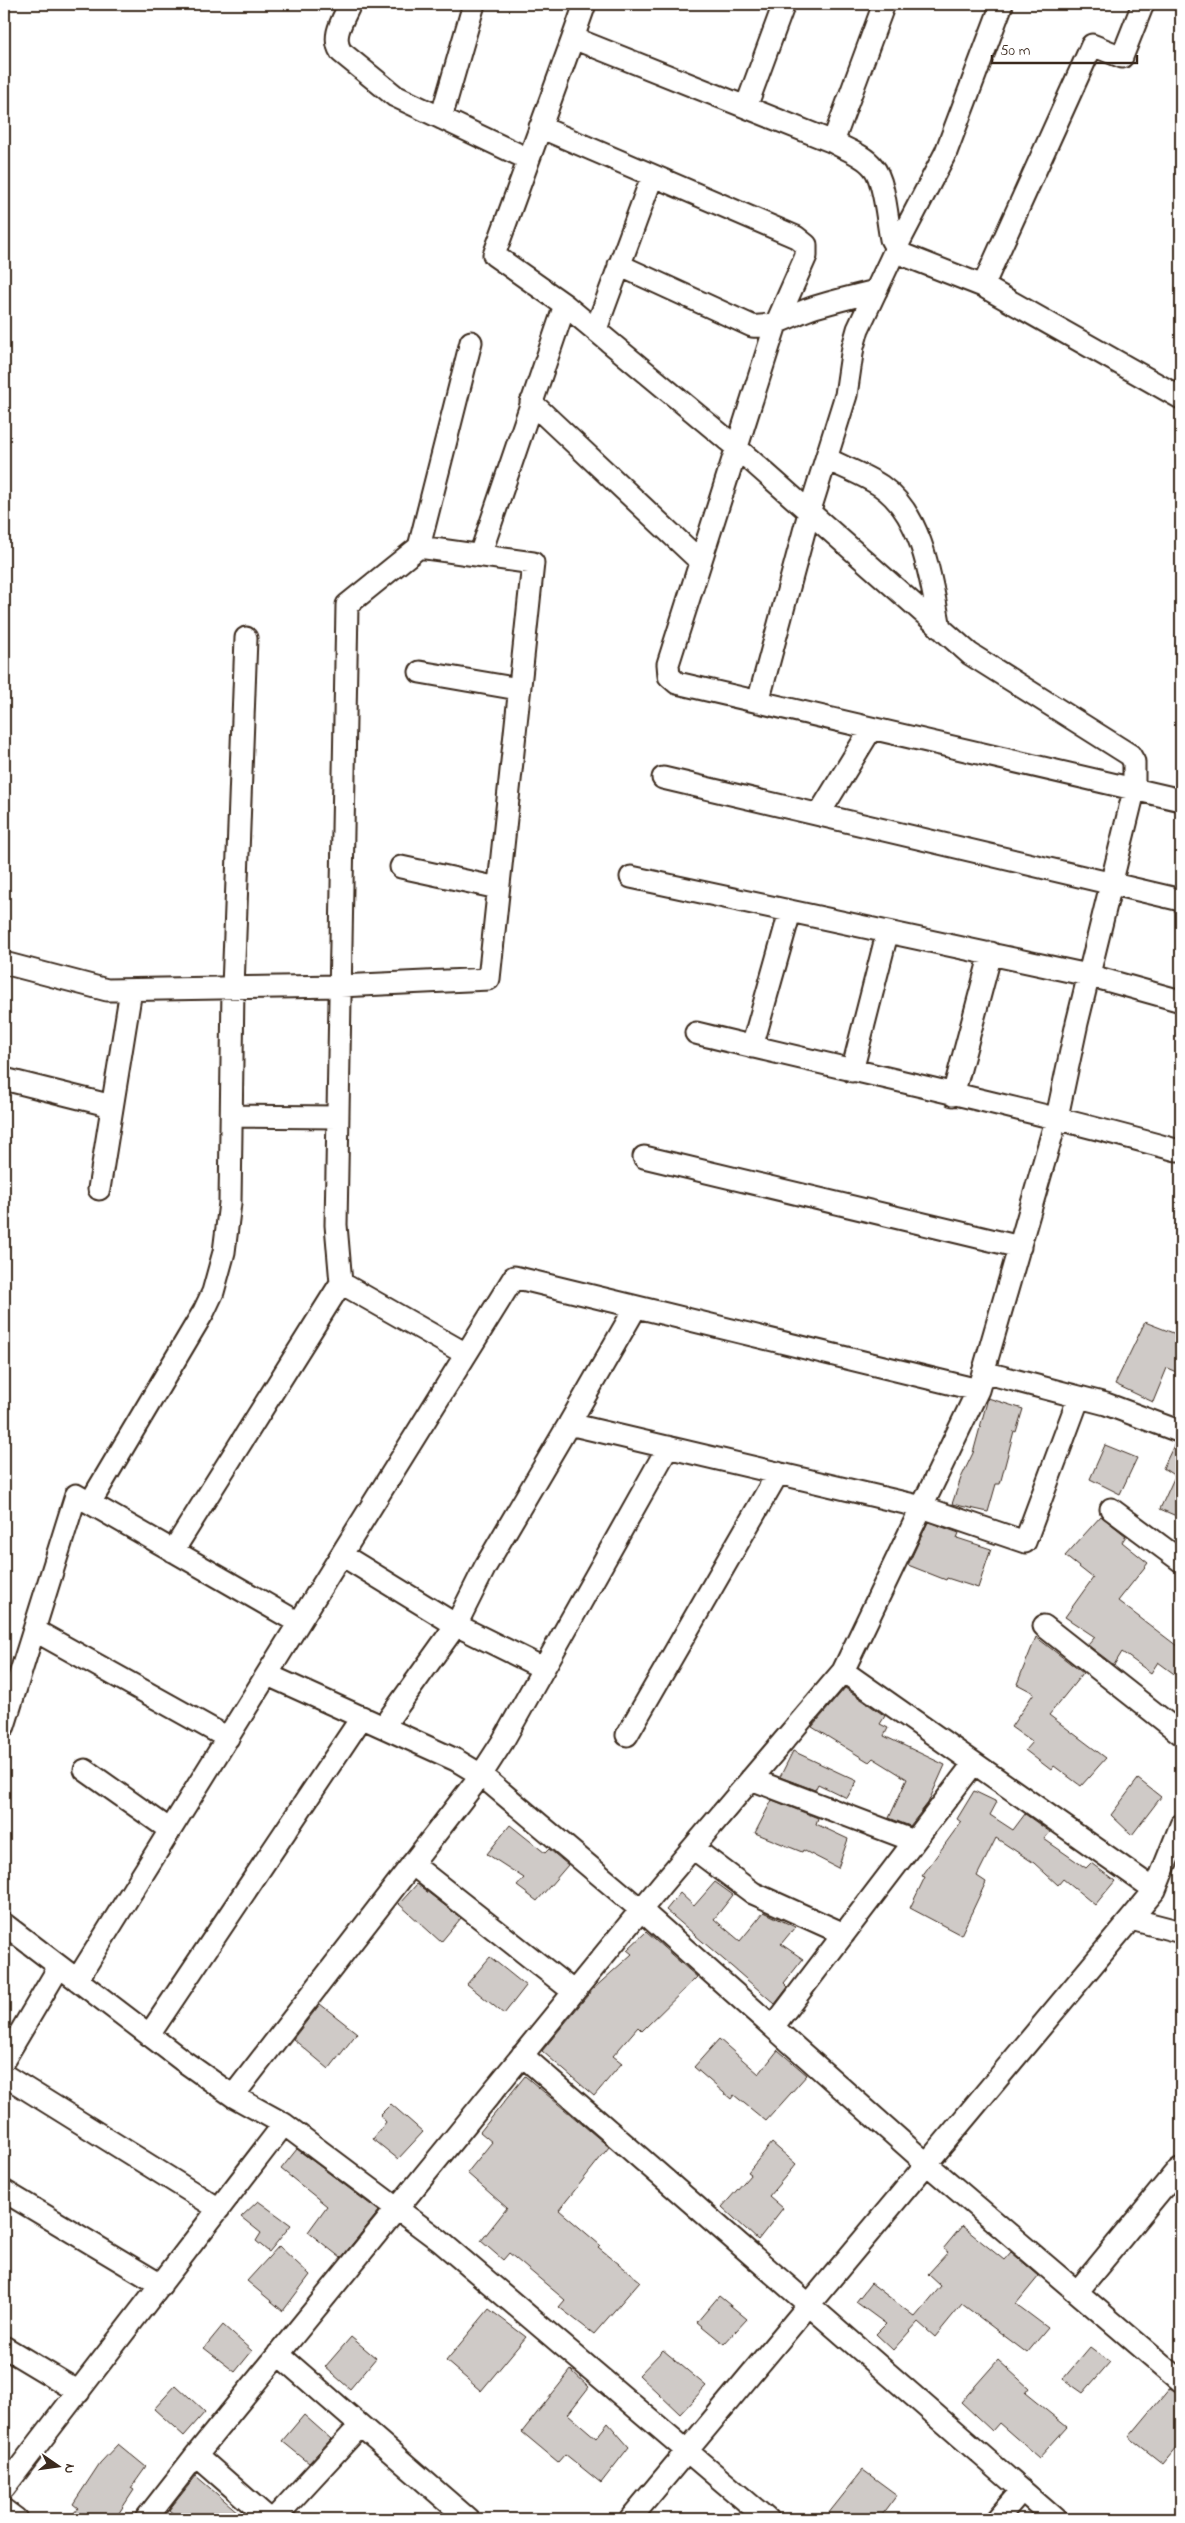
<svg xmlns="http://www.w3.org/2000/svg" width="1185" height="2523" viewBox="0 0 1185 2523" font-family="'Indie Flower',sans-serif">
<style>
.building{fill:#cfcac7;stroke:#3b2a1e}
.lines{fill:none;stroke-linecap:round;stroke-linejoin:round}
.minor-casing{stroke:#3b2a1e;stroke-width:25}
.minor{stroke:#fff;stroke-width:21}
</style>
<rect width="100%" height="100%" fill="#fff"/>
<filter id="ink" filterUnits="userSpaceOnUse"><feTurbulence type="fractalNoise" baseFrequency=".02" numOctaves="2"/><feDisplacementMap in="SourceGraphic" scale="10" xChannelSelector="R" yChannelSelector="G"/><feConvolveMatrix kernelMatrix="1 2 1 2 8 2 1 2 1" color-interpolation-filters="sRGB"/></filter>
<g filter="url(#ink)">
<path class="building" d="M1145,1322L1181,1336V1374L1167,1368L1153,1402L1115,1384Z
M988,1398L1023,1409L1016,1432L1014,1431L1000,1484H996L988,1512L952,1504L961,1478L973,1453Z
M1175,1443L1181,1444V1518L1160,1509L1175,1476L1163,1468Z
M1105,1445L1137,1458L1120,1494L1090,1479Z
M1101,1516L1126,1536L1122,1542L1148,1563L1118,1601L1181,1649V1679L1158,1662L1151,1673L1122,1652L1114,1665L1088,1645L1095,1637L1065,1617L1093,1578L1065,1556Z
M928,1522L959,1533L957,1538L991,1549L978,1588L947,1578L946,1580L908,1565Z
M1036,1637L1083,1673L1049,1715L1106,1758L1081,1786L1054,1766L1051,1770L1025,1750L1032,1742L1011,1727L1034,1693L1017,1684Z
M845,1688L885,1716L880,1724L888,1728L884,1736L945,1765L928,1803L910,1826L889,1818L907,1779L873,1758L869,1762L812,1727Z
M793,1751L857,1781L847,1798L818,1784L815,1790L780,1777Z
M1138,1779L1161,1797L1132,1835L1111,1815Z
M974,1791L997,1802L990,1815L1013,1830L1025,1814L1050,1832L1044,1839L1086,1868L1091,1863L1115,1881L1095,1905L1063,1879L1058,1885L1034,1863L996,1838L977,1876L986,1882L961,1935L910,1908L925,1877L922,1876L961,1822L957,1819Z
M772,1800L818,1818L816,1824L848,1839L838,1868L803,1850L802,1852L755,1833Z
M510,1825L545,1853L549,1849L568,1865L537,1901L517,1886L524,1878L487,1854Z
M715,1882L733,1895L714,1919L740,1941L764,1912L795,1927L781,1944L803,1959L784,1983L788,1987L775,2004L666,1910L680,1893L694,1906Z
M417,1884L461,1918L441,1942L399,1904Z
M646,1932L697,1977L642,2031L638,2027L613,2056L622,2063L594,2096L542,2051L592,1990L632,1954L627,1950Z
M490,1957L526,1986L504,2014L467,1984Z
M320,2004L357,2033L329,2069L293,2039Z
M719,2039L759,2074L778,2050L807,2075L766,2121L734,2095L731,2099L694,2067Z
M525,2076L609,2147L559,2210L600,2245L598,2247L640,2281L594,2334L559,2307L565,2300L509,2253L503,2260L481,2241L507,2208L467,2173L492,2142L480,2132Z
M391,2104L423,2132L398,2159L373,2139L386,2122L380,2115Z
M772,2143L796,2164L769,2196L783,2208L758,2240L722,2207L751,2174L748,2172Z
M297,2149L379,2211L341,2258L308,2232L327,2206L281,2169Z
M258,2201L291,2225L269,2252L256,2241L261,2233L241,2217Z
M962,2226L1004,2260L1011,2252L1039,2276L1016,2304L1048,2328L1027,2353L962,2304L935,2337L918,2322L893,2350L876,2334L886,2324L856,2302L871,2283L915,2317L941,2286L928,2274L948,2252L943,2249Z
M279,2246L310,2275L283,2311L247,2281Z
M719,2296L747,2319L724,2344L697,2322Z
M489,2309L526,2337L481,2391L446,2361Z
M223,2325L252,2351L235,2372L204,2348Z
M351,2337L376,2358L350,2389L325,2367Z
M1090,2347L1110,2362L1083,2393L1063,2379Z
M663,2350L706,2386L680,2414L639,2375Z
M998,2360L1029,2388L1025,2393L1067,2427L1039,2458L999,2423L992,2431L961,2402Z
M571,2370L589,2387L568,2414L596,2438L608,2423L629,2447L601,2483L565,2454L558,2462L522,2432Z
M176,2385L205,2412L184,2436L154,2409Z
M1170,2388L1181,2395V2442L1163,2464L1129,2437Z
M304,2415L331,2439L309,2463L282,2441Z
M118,2444L146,2467L131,2488L134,2490L115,2519H69L78,2508L73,2504L100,2463Z
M863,2470L897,2495L879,2519H824Z
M196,2476L246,2519H179L169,2510Z"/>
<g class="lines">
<defs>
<path id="minor" d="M350,4C343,20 331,36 341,52L395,96L528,159
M585,4L573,38L833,142C845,149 864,155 873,167C885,180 887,221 891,239L896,248L904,255L983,286L1181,398
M746,107L784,4
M441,118L474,4
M540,127L796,237L806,245V256L776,324L668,664L669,676L677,683L1181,800
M833,142L884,4
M619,265L752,326C775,328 794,313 815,307C835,301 855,296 876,291
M983,286L1092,45L1122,57L1143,4
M565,305L494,255L573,38
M596,329L652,177
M531,402L700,561
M827,459C845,468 865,475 881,486C924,516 931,582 940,628
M480,555L565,305L737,448L970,654L1130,755L1134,762V791L1077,1023L1057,1117L978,1390
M420,672L519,689
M758,702L809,513L846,395L853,347L858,329L896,248L946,152L1002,4
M663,778L1181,900
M819,814L871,729
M401,867L498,888
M631,877L1088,975L1181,1001
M4,963L107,990L340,986L489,979L533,563L419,547
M696,1033C856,1072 1018,1106 1176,1150H1181
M752,1047L790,912
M852,1071L887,934
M4,1079L112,1106
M953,1095L991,953
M232,1116L338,1117
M644,1157L1020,1247
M99,1189L131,990
M341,1283L466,1354
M636,1307L569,1424L922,1507L1025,1542L1079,1397
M983,1372L1106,1404L1181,1432
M90,1503L204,1311L213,1292L224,1252L230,1203L233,988L246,638
M1111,1509L1181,1561
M173,1551L341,1283L336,1225L347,605L419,547L471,342
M342,1555L456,1625L543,1668
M1044,1626L1181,1734
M34,1630L228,1738
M843,1671L1155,1890
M268,1675L456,1760L481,1775L641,1910L927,2164L1181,2381
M4,1726L76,1495L299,1623
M383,1727L456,1625L485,1567L569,1424
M627,1735L778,1473
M85,1770L170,1830
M751,1779L914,1841
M693,1848L753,1893L844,1934
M412,1864L574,1992
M1131,1919L1181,1932
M4,1924L182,2060L233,2096L284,2124L440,2241L767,2519
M77,1980L514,1277L978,1390L843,1671L662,1884L196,2455L146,2519
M773,2027L974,1763
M149,2035L362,1717
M522,2055L1055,2519
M4,2060L59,1967
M4,2075L219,2209
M233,2096L481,1775L503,1741L668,1447
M4,2191L161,2285
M1077,2292L1174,2174L1181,2169
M4,2347L79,2392
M278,2354L468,2519
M196,2455L269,2519
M4,2488L284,2124
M4,2510L16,2519
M274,2519L360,2426
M630,2519L1155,1890L1181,1825
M997,2519L1022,2490"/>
</defs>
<use href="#minor" class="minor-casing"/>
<use href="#minor" class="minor"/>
</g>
</g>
<rect width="1185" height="2523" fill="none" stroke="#fff" stroke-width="20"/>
<rect x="10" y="10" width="1165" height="2503" fill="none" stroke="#3b2a1e" stroke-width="2" filter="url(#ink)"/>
<g transform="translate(58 2466) rotate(103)" stroke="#ffffff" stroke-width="4" paint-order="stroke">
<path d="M0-4L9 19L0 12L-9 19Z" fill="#3b2a1e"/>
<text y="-8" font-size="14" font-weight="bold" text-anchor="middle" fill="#3b2a1e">N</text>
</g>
<path d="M992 55v8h145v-8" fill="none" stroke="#3b2a1e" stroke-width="2.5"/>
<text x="1000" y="55" font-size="15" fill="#3b2a1e" stroke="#ffffff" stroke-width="4" paint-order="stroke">50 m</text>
</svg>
